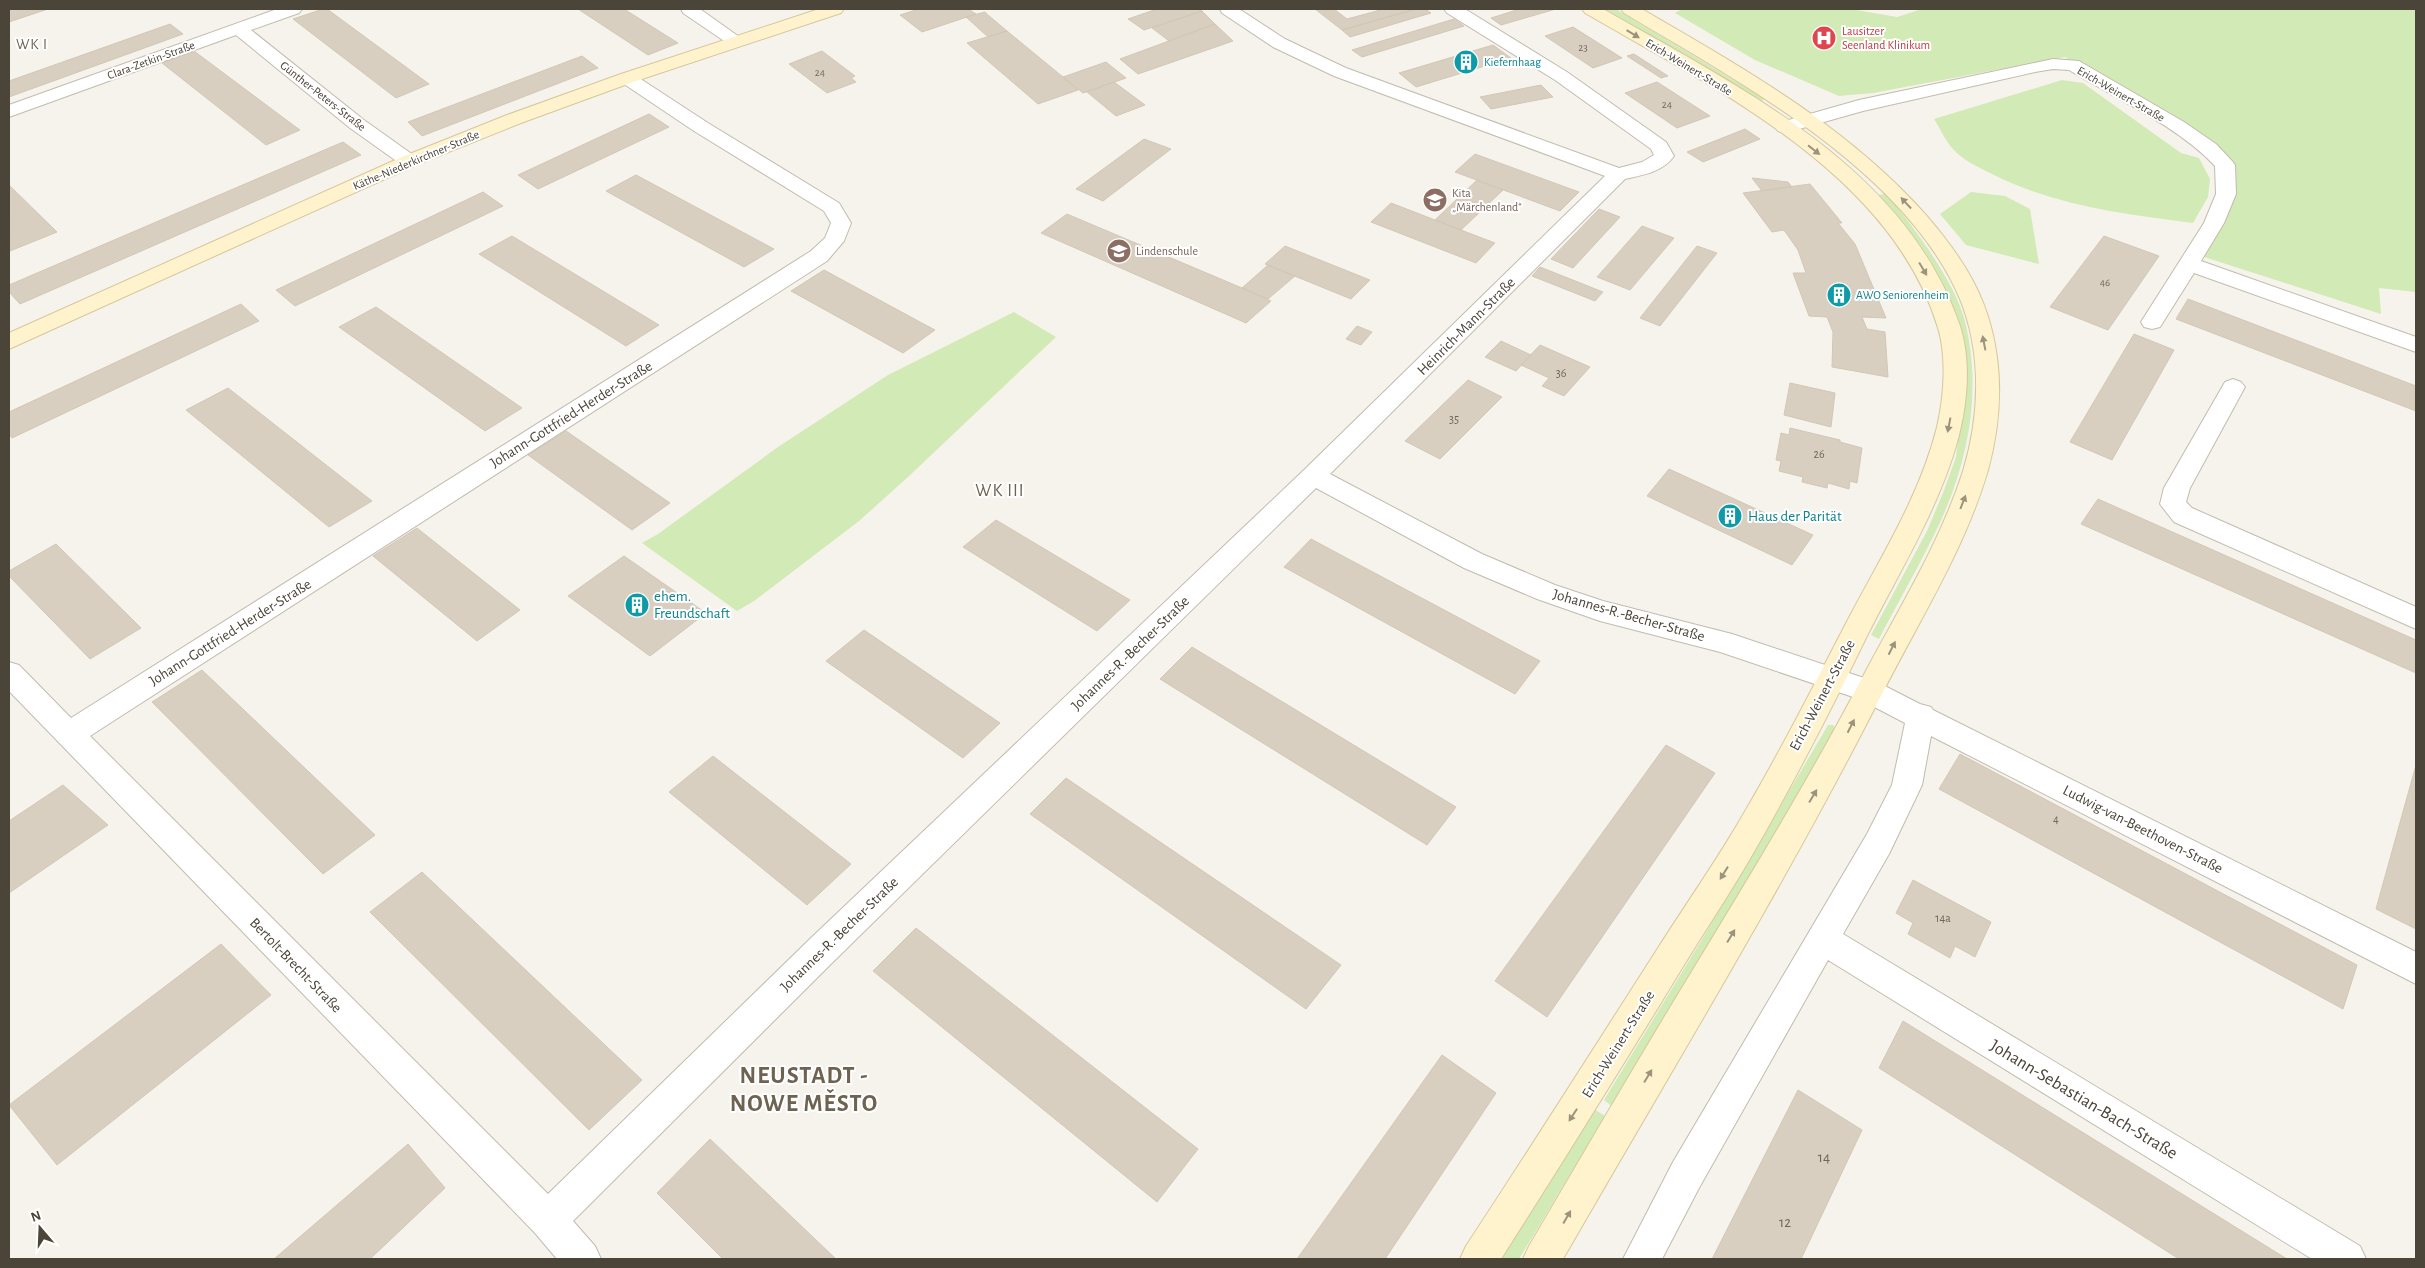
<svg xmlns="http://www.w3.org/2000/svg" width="2425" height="1268" viewBox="0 0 2425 1268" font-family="'Alegreya Sans',sans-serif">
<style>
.green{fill:#d2eab5}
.building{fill:#d8cfc1;stroke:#d3c7b4}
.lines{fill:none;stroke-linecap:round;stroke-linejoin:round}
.street-casing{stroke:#c2bbae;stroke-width:2}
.secondary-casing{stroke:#d6c79b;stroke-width:2}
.street{fill:#fff;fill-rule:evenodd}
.secondary{fill:#fff3cd;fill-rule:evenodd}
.oneway{fill:#9c937c}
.labels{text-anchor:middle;stroke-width:4;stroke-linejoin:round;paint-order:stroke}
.far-number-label{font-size:11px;fill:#6e675b}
.far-health-label{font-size:12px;fill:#be3a42;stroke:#fff;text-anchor:start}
.far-street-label{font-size:12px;fill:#4b4439;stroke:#fff}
.far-culture-label{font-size:12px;fill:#0d838f;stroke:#fff;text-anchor:start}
.far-education-label{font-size:12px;fill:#785e54;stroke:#fff;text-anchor:start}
.number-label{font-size:12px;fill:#6e675b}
.far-quarter-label{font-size:15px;letter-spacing:1px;fill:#6e6250;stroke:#fff}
.street-label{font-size:15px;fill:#4b4439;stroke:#fff}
.culture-label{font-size:15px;fill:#0d838f;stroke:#fff;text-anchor:start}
.near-number-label{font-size:15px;fill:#6e675b}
.quarter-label{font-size:18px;letter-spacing:1px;fill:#6e6250;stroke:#fff}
.near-street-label{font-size:18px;fill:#4b4439;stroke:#fff}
.near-district-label{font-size:24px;font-weight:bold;letter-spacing:1px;fill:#6e6250;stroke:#fff}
</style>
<rect width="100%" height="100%" fill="#f6f3ec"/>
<path class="green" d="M1602,9H1616L1765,99L1761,101Z
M1682,9H1851L1897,17L1922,9H2416V292L2379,288L2381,314L2195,254L2215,223L2226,165L2065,57L1873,93L1839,96L1755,60L1675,13Z
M2062,80L2083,83L2181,153L2199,158L2210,179L2208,197L2193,223C2124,214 2057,206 1994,175C1980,168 1962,160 1952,148C1945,140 1940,128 1934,119Z
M1971,192L2005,196L2030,209L2039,264L1966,245L1940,214Z
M1886,194C1911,222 1955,283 1964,318C1984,391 1967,469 1934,535C1917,570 1897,604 1879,639L1871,635L1927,531L1943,493L1956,457L1963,397L1911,237L1877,195Z
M1014,312L1056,337L908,477L859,521L754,601L737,611L642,543L658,534L778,447L888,375Z
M1828,725H1833L1836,730L1614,1108L1604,1100L1701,941Z
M1594,1109L1605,1116L1519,1259H1501Z"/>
<path class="building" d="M9,9H48L9,22Z
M323,9H327L429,84L396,98L293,19Z
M578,9H624L678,43L648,55Z
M919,9H968L976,14L922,32L900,15Z
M1157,9H1200L1202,11L1144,30L1128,19Z
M1315,9H1334L1347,19L1384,9H1416L1342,30Z
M1416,9H1425L1431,13L1350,37L1342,30Z
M1520,9H1556L1501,25L1491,18Z
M1202,11L1215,24L1169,41L1152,28Z
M985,12L988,15L1007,31L988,37L966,17Z
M1454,19L1464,26L1362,57L1352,50Z
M170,24L183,34L9,97V81Z
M1215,24L1233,41L1138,74L1120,59Z
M1573,27L1622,58L1593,68L1545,36Z
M1007,31L1063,77L1078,90L1038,104L967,43Z
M1493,45L1511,58L1416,87L1399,73Z
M194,51L285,119L300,130L266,145L162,63Z
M822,51L855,76L851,78L856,82L827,93L789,64Z
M1634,54L1668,76L1661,78L1627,56Z
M582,56L598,68L422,136L408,122Z
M1106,62L1126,78L1083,93L1063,77Z
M1114,82L1145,105L1116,116L1087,92Z
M1657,82L1710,116L1677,128L1625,93Z
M1541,85L1553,97L1491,109L1480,97Z
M649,114L669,127L538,189L518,175Z
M1745,129L1760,139L1703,162L1687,152Z
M1144,139L1171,149L1103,201L1076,189Z
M343,142L361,155L20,304L9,292V285Z
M1475,154L1579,192L1560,211L1455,172Z
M636,175L651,183L774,249L744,267L606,191Z
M1752,178L1788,182L1792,187L1762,191Z
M1477,180L1503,190L1461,230L1435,220Z
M1810,184L1842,223H1838L1855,244L1886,318L1862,317L1867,329L1885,332L1888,377L1832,367L1833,332L1827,317L1809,316L1793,273H1806L1798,250L1784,230L1772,232L1743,193Z
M9,185L57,232L10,251Z
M483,192L503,206L295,306L276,290Z
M1391,203L1461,230L1495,243L1476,263L1371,222Z
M1599,209L1620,217L1573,268L1551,259Z
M1067,214L1242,288L1271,301L1246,323L1041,233Z
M1642,226L1674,238L1630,290L1597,277Z
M512,236L659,325L626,346L479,254Z
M2104,236L2159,256L2108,330L2050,307Z
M1285,246L1370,280L1351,299L1265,264Z
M1697,246L1717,253L1660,326L1640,318Z
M1268,265L1295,276L1268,299L1242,288Z
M1540,267L1603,292L1595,301L1532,276Z
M824,270L920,322L935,330L903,353L791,291Z
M2188,299L2416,386V411L2176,319Z
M241,304L259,321L12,438L9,434V412Z
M376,307L522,408L485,431L339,327Z
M1357,326L1372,332L1361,345L1346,339Z
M2134,334L2174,350L2112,460L2070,442Z
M1501,341L1531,355L1516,371L1485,357Z
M1540,345L1590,367L1564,396L1542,386L1549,378L1521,365Z
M1468,380L1502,397L1440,459L1405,441Z
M1790,383L1835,393L1831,427L1784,415Z
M228,388L372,501L329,527L186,410Z
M1790,428L1840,440V442L1862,448L1857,483L1850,481L1849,489L1828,483L1827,488L1802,482L1803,477L1779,471L1781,461L1776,460L1781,433L1789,435Z
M566,431L670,503L632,530L528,455Z
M1669,469L1813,535L1792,565L1647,496Z
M2098,499L2416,640V673L2081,524Z
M996,520L1130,600L1097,631L963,547Z
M417,528L520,610L477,641L373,556Z
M1311,539L1339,554L1540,661L1515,694L1284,567Z
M56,544L141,628L90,659L9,576V571Z
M624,556L706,613L650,656L568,596Z
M864,630L1000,723L963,758L826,661Z
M1192,647L1456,807L1427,845L1160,679Z
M202,670L375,835L323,874L152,702Z
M1666,745L1715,773L1547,1017L1495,981Z
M1960,754L2357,965L2343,1009L1939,789Z
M713,756L851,864L807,905L669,792Z
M2416,765V929L2376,909Z
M1066,778L1341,965L1306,1009L1030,814Z
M63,785L108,825L9,893V821Z
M422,872L642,1080L589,1130L370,912Z
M1913,880L1991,922L1975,957L1955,946L1950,958L1908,934L1913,923L1896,913Z
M916,928L1198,1149L1157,1202L873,971Z
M221,944L271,995L57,1165L9,1105Z
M1903,1021L2287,1259H2179L1879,1068Z
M1442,1055L1496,1093L1385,1259H1297Z
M1798,1090L1862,1130L1801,1259H1712Z
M710,1139L836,1259H723L657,1193Z
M408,1144L445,1188L370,1259H274Z"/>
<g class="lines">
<defs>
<path id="street" d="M277,9H302L299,13L251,30L364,120L416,157L419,161L416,165L409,167L402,165L350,128L236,35L9,117V105Z
M681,9H700L745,41L742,45H730L683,13Z
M1220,9H1239L1285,39L1346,68L1619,168L1642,162L1654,155L1651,149L1555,80L1447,13L1444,9H1465L1567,72L1666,142L1674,156C1663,172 1643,175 1625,179L1330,474L1482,554L1555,585L1603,601L1732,634L1879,683L1920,704L1931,707L1933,710L2416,952V984L1931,736L1922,785L1889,854L1843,934L2360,1246L2366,1259H2312L1828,960L1699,1188L1662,1259H1623L1673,1162L1867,834L1892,785L1905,723L1859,699L1720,652L1600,621L1537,599L1464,568L1316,488L836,959L573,1221L595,1246L601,1259H557L535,1233L9,691V662L19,665L71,718L811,251L825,238L831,223L824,211L694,131L621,82L618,78L621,74H633L708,123L839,203L851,223L844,241L827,261L90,736L548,1194L812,937L1304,470L1605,176L1334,76L1273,47L1222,13Z
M2053,59L2079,61L2184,122L2216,144L2232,161L2235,165L2236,194L2224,223L2201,261L2416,337V352L2194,273L2160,327L2152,329L2144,327L2141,322L2204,223L2216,194L2215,166C2179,127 2115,98 2069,70L2053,69L2035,72L1863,111L1785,133L1778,131L1775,127L1778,123L1859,100Z
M2233,379L2241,382L2245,387L2190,488L2186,502L2192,508L2416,607V629L2174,522L2160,504L2164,488L2225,382Z"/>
<path id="secondary" d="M819,9H844L841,13L633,82L521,123L416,165L9,349V333L402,157L507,115L621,74Z
M1582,9H1603C1739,87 1906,167 1960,326C1973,366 1966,417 1953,456C1932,520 1896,578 1866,638C1830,712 1792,786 1751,857C1729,895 1704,932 1681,970C1622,1067 1562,1163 1501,1259H1460L1466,1246C1531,1147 1594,1048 1658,948C1684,907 1712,867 1737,825C1775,761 1809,695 1843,629C1877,563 1919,499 1937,427C1944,397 1947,357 1938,328C1892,174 1714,88 1585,13Z
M1621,9H1642C1743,68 1847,126 1926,215C1949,242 1971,271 1984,305C2004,358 2003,416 1988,470C1965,549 1920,619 1883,692C1785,885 1671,1071 1563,1259H1523L1529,1246C1579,1161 1629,1075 1680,991C1742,889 1804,788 1860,682C1896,613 1939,546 1963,471C1980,415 1982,353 1960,299C1906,171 1738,81 1624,13Z"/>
</defs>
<use href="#street" class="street-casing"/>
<use href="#secondary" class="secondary-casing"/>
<use href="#street" class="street"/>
<use href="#secondary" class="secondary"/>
</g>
<defs><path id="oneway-solid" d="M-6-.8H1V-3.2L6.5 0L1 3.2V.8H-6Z" transform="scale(1.25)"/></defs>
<g class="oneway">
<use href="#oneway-solid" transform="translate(1633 34) rotate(31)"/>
<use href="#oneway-solid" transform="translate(1814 150) rotate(38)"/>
<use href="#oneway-solid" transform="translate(1906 203) rotate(-133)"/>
<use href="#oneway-solid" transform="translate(1923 269) rotate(59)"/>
<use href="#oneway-solid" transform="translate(1984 343) rotate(-101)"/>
<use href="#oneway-solid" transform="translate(1949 425) rotate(101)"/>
<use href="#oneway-solid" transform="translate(1963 502) rotate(-69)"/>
<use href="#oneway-solid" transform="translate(1892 648) rotate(-63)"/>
<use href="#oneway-solid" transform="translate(1851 726) rotate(-63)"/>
<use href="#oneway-solid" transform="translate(1813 796) rotate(-59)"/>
<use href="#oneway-solid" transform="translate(1724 873) rotate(122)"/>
<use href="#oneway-solid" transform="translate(1731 936) rotate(-59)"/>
<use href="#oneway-solid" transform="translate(1648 1076) rotate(-59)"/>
<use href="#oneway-solid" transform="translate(1573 1115) rotate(123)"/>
<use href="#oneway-solid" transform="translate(1567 1217) rotate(-60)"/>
</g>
<defs>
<symbol id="hospital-disc" viewBox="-11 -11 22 22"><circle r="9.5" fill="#e0444e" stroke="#fff"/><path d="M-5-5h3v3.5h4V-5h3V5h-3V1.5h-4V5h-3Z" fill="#fff"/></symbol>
<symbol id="building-disc" viewBox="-11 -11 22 22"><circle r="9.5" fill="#0f9aa8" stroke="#fff"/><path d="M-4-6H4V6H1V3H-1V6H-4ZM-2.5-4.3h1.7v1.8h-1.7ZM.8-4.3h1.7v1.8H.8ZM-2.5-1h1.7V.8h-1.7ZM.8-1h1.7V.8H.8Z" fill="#fff"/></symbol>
<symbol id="school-disc" viewBox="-11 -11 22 22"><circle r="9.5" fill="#8d6e63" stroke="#fff"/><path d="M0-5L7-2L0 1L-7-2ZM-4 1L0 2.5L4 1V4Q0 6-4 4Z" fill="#fff"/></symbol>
</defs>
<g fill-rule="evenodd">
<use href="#hospital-disc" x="1810" y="24" width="28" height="28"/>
<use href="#building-disc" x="1452" y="48" width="28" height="28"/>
<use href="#school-disc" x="1421" y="186" width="28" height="28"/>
<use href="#school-disc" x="1105" y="237" width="28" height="28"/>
<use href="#building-disc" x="1825" y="281" width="28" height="28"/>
<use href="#building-disc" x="1716" y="502" width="28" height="28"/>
<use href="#building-disc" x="623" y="591" width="28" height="28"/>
</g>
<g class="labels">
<g class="far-number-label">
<text x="1583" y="51">23</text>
<text x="820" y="76">24</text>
<text x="1667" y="108">24</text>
<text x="2105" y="286">46</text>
</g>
<g class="far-health-label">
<text x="1842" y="35">Lausitzer<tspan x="1842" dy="14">Seenland Klinikum</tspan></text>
</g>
<g class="far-street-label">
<text transform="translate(151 60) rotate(-20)" y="4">Clara-Zetkin-Straße</text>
<text transform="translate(1689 67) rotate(31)" y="4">Erich-Weinert-Straße</text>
<text transform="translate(2121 94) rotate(30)" y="4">Erich-Weinert-Straße</text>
<text transform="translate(323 96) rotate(38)" y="4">Günther-Peters-Straße</text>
<text transform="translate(416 160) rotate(-23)" y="4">Käthe-Niederkirchner-Straße</text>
</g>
<g class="far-culture-label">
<text x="1484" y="66">Kiefernhaag</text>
<text x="1856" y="299">AWO Seniorenheim</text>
</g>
<g class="far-education-label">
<text x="1452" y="197">Kita<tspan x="1452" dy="14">„Märchenland“</tspan></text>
<text x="1136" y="255">Lindenschule</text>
</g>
<g class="number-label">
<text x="1561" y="377">36</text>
<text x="1454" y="423">35</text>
<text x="1819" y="458">26</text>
<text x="2056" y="823">4</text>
<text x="1943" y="922">14a</text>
</g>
<g class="far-quarter-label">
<text x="32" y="49">WK I</text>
</g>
<g class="street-label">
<text transform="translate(1466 326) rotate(-45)" y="5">Heinrich-Mann-Straße</text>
<text transform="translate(571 414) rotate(-32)" y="5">Johann-Gottfried-Herder-Straße</text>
<text transform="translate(1629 615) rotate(16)" y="5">Johannes-R.-Becher-Straße</text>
<text transform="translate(230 632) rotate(-32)" y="5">Johann-Gottfried-Herder-Straße</text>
<text transform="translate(1130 653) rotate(-44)" y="5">Johannes-R.-Becher-Straße</text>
<text transform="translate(1822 695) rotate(-62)" y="5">Erich-Weinert-Straße</text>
<text transform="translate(2143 829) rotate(27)" y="5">Ludwig-van-Beethoven-Straße</text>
<text transform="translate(839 934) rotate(-44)" y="5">Johannes-R.-Becher-Straße</text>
<text transform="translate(296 965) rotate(46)" y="5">Bertolt-Brecht-Straße</text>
<text transform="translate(1618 1044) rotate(-58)" y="5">Erich-Weinert-Straße</text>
</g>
<g class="culture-label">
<text x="1748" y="521">Haus der Parität</text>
<text x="654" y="601">ehem.<tspan x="654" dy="17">Freundschaft</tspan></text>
</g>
<g class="near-number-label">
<text x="1824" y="1162">14</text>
<text x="1785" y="1227">12</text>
</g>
<g class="quarter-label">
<text x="1000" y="496">WK III</text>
</g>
<g class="near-street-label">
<text transform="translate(2084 1099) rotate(31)" y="6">Johann-Sebastian-Bach-Straße</text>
</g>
<g class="near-district-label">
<text x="804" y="1083">NEUSTADT -<tspan x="804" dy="28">NOWE MĚSTO</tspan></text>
</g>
</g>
<rect width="2425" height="1268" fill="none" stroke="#4b4439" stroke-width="20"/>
<g transform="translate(40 1228) rotate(341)" stroke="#ffffff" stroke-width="4" paint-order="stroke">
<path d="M0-4L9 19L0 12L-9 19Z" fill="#4b4439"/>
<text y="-8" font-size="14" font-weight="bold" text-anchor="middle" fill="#4b4439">N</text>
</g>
</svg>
